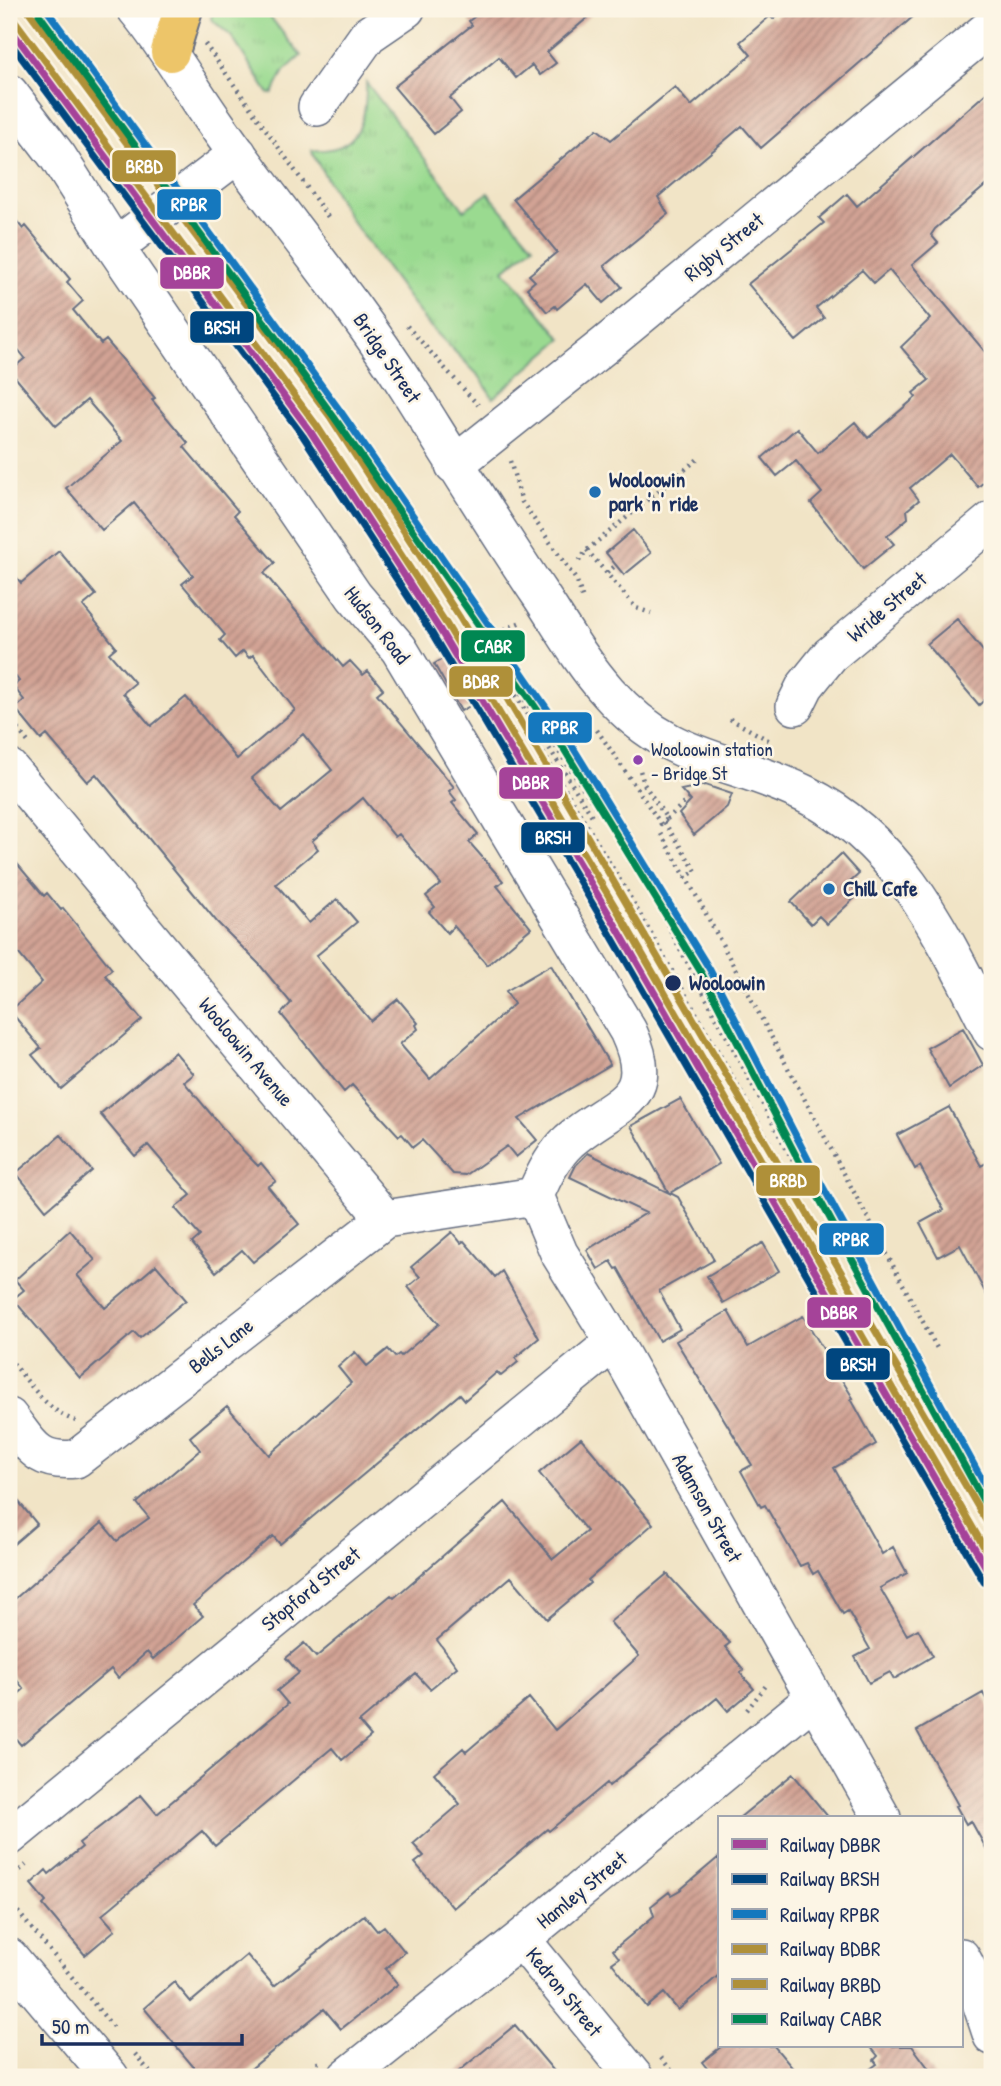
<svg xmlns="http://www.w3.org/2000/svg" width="1001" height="2086" viewBox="0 0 1001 2086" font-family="'Patrick Hand',sans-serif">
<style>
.park{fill:url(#park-tufts);stroke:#5a8477;stroke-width:2}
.building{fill:url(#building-hatch);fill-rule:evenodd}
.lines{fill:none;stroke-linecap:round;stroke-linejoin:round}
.minor-casing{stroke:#666e82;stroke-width:40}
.major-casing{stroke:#666e82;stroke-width:42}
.path{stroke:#666e82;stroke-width:4.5;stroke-dasharray:2 5;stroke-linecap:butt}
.minor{stroke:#fff;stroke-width:37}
.major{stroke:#edc569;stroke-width:38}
.rail-1-casing{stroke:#fcf5e5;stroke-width:12}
.rail-2-casing{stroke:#fcf5e5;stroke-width:12}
.rail-3-casing{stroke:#fcf5e5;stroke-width:12}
.rail-4-casing{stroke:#fcf5e5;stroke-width:12}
.rail-5-casing{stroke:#fcf5e5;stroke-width:12}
.rail-6-casing{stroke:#fcf5e5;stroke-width:12}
.rail-1{stroke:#a54399;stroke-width:7}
.rail-2{stroke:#00467f;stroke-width:7}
.rail-3{stroke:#1578be;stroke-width:7}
.rail-4{stroke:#af9039;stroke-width:7}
.rail-5{stroke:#af9039;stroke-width:7}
.rail-6{stroke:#008752;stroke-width:7}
.poi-dot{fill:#1f6fb2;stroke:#fcf5e5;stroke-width:2.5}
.bus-dot{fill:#8e44ad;stroke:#fcf5e5;stroke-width:2.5}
.stop-dot{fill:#1b2f5e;stroke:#fcf5e5;stroke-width:2.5}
.labels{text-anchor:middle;stroke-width:5;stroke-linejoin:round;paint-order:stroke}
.bus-label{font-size:19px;fill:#1b2f5e;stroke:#fcf5e5;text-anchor:start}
.street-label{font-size:21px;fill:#1b2f5e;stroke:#fcf5e5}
.poi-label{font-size:21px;font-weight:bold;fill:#1b2f5e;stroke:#fcf5e5;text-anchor:start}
.stop-label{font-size:21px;font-weight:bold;fill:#1b2f5e;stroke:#fcf5e5;text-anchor:start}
.line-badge{stroke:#fcf5e5;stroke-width:2.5}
.badge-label{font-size:19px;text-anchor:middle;font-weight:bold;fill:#fff}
</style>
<defs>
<pattern id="park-tufts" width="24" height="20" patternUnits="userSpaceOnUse" patternTransform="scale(1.75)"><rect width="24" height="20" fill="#9ada90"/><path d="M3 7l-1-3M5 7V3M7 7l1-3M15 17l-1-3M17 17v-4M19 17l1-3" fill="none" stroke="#84bb7f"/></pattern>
<pattern id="building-hatch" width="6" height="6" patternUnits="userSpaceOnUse" patternTransform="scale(1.75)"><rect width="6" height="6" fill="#d2a394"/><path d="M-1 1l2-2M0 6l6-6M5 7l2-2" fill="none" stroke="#aa857c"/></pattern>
</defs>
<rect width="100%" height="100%" fill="#fcf5e5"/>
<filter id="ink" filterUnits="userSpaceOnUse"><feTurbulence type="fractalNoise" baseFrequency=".0143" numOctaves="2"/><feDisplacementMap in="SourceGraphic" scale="14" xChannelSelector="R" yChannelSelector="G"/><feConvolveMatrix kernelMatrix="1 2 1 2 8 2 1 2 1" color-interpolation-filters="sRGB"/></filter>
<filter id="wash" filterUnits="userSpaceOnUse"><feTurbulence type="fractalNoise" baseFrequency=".00686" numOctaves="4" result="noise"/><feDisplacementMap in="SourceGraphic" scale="28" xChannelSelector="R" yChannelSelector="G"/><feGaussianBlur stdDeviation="1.57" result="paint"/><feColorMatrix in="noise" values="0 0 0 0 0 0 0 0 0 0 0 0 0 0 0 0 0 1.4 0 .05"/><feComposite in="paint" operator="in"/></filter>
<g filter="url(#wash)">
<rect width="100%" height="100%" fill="#f1e4c6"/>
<path class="park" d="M213,9H264L301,56L284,71L273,93L269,94L231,36L211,19Z
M366,82L464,210L488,193L533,246L504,270L562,339L493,398L480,377L426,322L349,217L313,155L312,150C359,153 367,121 366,82Z"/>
<g id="blocks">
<path class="building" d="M484,9H598L547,52L556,63L540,75L532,65L516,78L499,57L450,98L461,112L434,134L394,87L472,25L469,21Z
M785,9H922L761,148L742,126L658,197L668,214L604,266L622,287L603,303L587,284L557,309L555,306L547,312L527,288L535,281L529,275L557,252L513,199L597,129L611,140L675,87L691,106L751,55L740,42L770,16L773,19Z
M992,88V180L935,229L931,235L938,243L912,265L992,360V475L978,487L950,454L910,488L919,500L907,510L908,518L887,536L894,544L863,569L811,503L822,493L796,461L777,476L762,458L797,428L818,453L855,422L868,438L916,397L913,393L929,380L901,347L930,319L889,270L874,283L862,270L816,308L824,318L796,341L748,284L824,223L819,218L847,194L857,206Z
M9,212L23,229L26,226L70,279L67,282L83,301L73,310L101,344L106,340L155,398L152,400L188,443L184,447L238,511L234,515L275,563L264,573L343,667L350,661L363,675L368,671L383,689L377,694L454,787L449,791L456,800L452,803L478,834L469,842L503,881L497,886L531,928L487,965L454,926L447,933L429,912L435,907L426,896L441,884L399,834L395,837L363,798L312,841L318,849L276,884L309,923L337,899L357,922L316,956L371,1021L398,999L418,1023L416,1025L418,1029L400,1044L430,1079L514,1004L506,991L551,965L610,1065L519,1119L537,1140L516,1157L507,1146L466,1175L453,1174L422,1140L413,1147L402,1134L399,1136L352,1085L344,1092L281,1014L291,1003L259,964L217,922L96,774L87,782L47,735L41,740L15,708L24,700L13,686L19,681L9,668V568L21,583L59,551L96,595L83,606L116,647L109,653L135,683L123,693L151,726L186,697L237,759L295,710L253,655L249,658L243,651L235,658L220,640L225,635L182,584L193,575L134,503L102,530L66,488L122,441L87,400L56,426L10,371L25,358L9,338ZM303,734L332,770L281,812L252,778Z
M633,530L651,553L624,575L606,553Z
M957,619L992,662V693L979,705L927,644Z
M496,628L522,676L461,711L434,664Z
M705,785L732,794L727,807L694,835L679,814L691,801L681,790Z
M9,854L44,896L47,893L61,910L63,908L83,933L112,969L105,975L142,1020L61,1089L32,1055L41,1048L10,1011L42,982L9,942Z
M841,854L859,874L849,883L859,894L827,924L819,916L811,924L791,902Z
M963,1028L983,1065L949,1088L927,1048Z
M175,1052L194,1074L184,1082L231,1138L258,1166L261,1163L276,1181L268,1187L299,1224L253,1262L242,1250L216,1272L192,1243L200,1236L175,1208L191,1195L148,1145L135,1156L100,1114Z
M680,1099L719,1164L670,1193L678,1197L714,1260L659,1291L680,1329L659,1341L618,1268L616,1269L611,1261L598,1269L587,1250L646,1213L570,1177L576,1165L588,1153L669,1193L631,1126Z
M949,1107L981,1166L992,1160V1305L960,1245L938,1257L920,1223L944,1210L920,1166L915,1169L897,1135Z
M61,1135L92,1171L46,1210L16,1173Z
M70,1230L95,1260L77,1275L105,1308L156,1265L186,1300L140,1338L134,1332L80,1378L13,1299L24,1290L15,1280Z
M452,1232L461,1243L464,1241L495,1277L502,1271L539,1338L515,1358L518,1362L501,1376L497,1372L465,1400L460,1394L280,1544L273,1536L193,1605L203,1616L153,1659L147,1652L118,1678L111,1669L21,1745L9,1731V1702L24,1689L9,1670V1604L102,1523L117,1541L149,1518L137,1503L200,1450L190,1437L227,1406L269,1455L351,1383L338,1367L355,1352L367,1366L388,1349L395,1357L399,1354L401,1356L439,1324L408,1287L420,1277L411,1267Z
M763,1243L779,1271L723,1303L707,1276Z
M728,1311L748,1347L803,1316L853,1398L851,1399L876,1444L834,1468L882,1554L893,1547L907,1573L880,1588L907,1635L918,1629L933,1656L894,1679L890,1672L869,1683L855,1657L870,1649L848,1611L843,1614L818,1571L813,1574L807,1563L800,1566L765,1505L761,1507L741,1471L752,1465L676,1341Z
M581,1438L653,1524L588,1580L590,1583L547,1619L511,1577L437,1640L457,1667L430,1689L416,1674L359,1722L371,1736L342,1760L332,1748L215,1846L202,1831L102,1915L115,1930L85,1955L43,1905L46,1902L31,1884L46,1870L49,1874L82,1847L79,1843L141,1795L157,1814L288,1704L277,1691L299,1673L286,1658L304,1643L316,1657L391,1595L394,1598L505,1502L553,1559L587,1531L539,1473Z
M9,1490L37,1524L9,1548Z
M667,1574L730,1643L725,1647L744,1670L740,1673L754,1689L728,1711L717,1698L609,1786L607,1783L549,1831L547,1829L453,1908L415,1863L424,1856L413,1844L460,1804L434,1773L463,1748L466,1752L529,1698L555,1730L639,1656L610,1622Z
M983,1693L992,1710V1859L971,1821L966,1824L956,1806L958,1805L917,1731Z
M793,1774L829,1818H739Z
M719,1857V1975L678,2010L664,1993L647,2007L612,1963L619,1958L613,1950L654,1916L651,1906L669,1892L671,1895L680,1890Z
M364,1915L377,1931L384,1926L405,1952L385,1969L398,1984L341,2029L324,2009L241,2077H202L144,2008L174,1982L191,2002L247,1955L274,1986Z
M515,2025L559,2077H452Z
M722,2046H774L800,2077H714L702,2062Z
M870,2046H912L935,2077H859L877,2064L874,2060L878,2056Z"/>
</g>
</g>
<g filter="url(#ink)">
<use href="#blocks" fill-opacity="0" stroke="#666e82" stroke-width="2"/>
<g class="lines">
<defs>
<path id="minor" d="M136,9C167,46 190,88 218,127C280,215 350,297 408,388C452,458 495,528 541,596C562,628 582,663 608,692C671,764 728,756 805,794C903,842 945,941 992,1032
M9,93L58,157L115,247L354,596L399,649L628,1031C661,1103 613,1102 569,1141C553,1156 543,1176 535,1196
M317,107L368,35L406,9
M115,247L238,154
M454,465L605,345L992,26
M795,706L805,686L830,655L992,520
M9,768L385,1219
M535,1196L559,1253L614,1342L882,1818
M9,1417C31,1445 36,1463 76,1459L385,1219L535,1196
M9,1837L614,1342
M521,1939L634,2077
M9,1957L110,2077
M961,1957L973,1979L992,2036
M347,2077L521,1939L813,1699"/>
<path id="major" d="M170,52L183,9"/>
</defs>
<use href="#minor" class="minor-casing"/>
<use href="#major" class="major-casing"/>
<path class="path" d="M205,44L328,217
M407,326L478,405
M510,461L522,502L577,581L583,600
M587,550L636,608L651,613
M579,561L587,550L699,458
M607,573L616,565
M498,632L521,622
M482,642L594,819
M490,647L644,881L795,1165
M482,651L626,890L785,1169
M451,667L480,718
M9,718L28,742
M730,719L770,741
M597,730L661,824L667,819L644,784L639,767
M535,747L624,912
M667,819L688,799
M664,822L696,871L685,877
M661,834L697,897L939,1352
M665,1033L755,1188
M9,1358C28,1381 46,1411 76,1421
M747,1710L768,1683
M9,1879L26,1865
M9,1901L114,2028
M135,2054L154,2077
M661,2058L677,2077
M301,2077L319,2062"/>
<use href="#minor" class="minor"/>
<use href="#major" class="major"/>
<defs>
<path id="rail-1" d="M9,27L310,431L440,630L612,919L992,1578"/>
<path id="rail-2" d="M9,41L303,436L433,635L604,923L984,1582"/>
<path id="rail-3" d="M46,9L341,412L566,736L710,970L810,1163L992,1498"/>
<path id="rail-4" d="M16,22L317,426L447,625L620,915L992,1561"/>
<path id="rail-5" d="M27,9L331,418L460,618L992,1531"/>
<path id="rail-6" d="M39,14L334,417L559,741L702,974L802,1167L984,1502"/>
</defs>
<use href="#rail-1" class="rail-1-casing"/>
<use href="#rail-2" class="rail-2-casing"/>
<use href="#rail-3" class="rail-3-casing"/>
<use href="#rail-4" class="rail-4-casing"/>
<use href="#rail-5" class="rail-5-casing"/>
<use href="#rail-6" class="rail-6-casing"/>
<use href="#rail-1" class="rail-1"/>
<use href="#rail-2" class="rail-2"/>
<use href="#rail-3" class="rail-3"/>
<use href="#rail-4" class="rail-4"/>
<use href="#rail-5" class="rail-5"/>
<use href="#rail-6" class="rail-6"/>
</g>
</g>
<g class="poi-dot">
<circle cx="595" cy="492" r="7"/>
<circle cx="829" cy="889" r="7"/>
</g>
<circle class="bus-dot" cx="638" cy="760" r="6"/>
<circle class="stop-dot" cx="673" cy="983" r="9"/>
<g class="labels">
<g class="bus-label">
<text x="651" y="756">Wooloowin station<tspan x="651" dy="24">- Bridge St</tspan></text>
</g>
<g class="street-label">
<text transform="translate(724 247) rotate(-39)" y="7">Rigby Street</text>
<text transform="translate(387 358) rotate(56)" y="7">Bridge Street</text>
<text transform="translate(887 607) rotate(-40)" y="7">Wride Street</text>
<text transform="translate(377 625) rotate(52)" y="7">Hudson Road</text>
<text transform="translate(246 1052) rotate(50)" y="7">Wooloowin Avenue</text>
<text transform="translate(221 1346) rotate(-38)" y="7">Bells Lane</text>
<text transform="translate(707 1508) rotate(61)" y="7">Adamson Street</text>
<text transform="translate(311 1589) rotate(-39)" y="7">Stopford Street</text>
<text transform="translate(582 1890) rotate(-39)" y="7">Hamley Street</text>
<text transform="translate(564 1992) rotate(51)" y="7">Kedron Street</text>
</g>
<g class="poi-label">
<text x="609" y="487">Wooloowin<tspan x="609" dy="24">park 'n' ride</tspan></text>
<text x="843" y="896">Chill Cafe</text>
</g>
<g class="stop-label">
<text x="689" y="990">Wooloowin</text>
</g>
</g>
<g class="line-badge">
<rect x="111" y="149" width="66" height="34" rx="7" fill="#af9039"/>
<rect x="156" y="188" width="66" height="33" rx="7" fill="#1578be"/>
<rect x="159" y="256" width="66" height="34" rx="7" fill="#a54399"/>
<rect x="189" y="310" width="66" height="34" rx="7" fill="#00467f"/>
<rect x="460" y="629" width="66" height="34" rx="7" fill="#008752"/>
<rect x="448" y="665" width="66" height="33" rx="7" fill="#af9039"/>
<rect x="527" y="711" width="66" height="33" rx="7" fill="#1578be"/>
<rect x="498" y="766" width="66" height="34" rx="7" fill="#a54399"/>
<rect x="520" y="821" width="66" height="33" rx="7" fill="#00467f"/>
<rect x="755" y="1164" width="66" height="33" rx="7" fill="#af9039"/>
<rect x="818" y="1222" width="67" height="34" rx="7" fill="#1578be"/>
<rect x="806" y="1296" width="66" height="33" rx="7" fill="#a54399"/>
<rect x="825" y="1347" width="66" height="34" rx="7" fill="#00467f"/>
</g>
<g class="badge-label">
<text x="144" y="173">BRBD</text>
<text x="189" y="211">RPBR</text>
<text x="192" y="279">DBBR</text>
<text x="222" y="334">BRSH</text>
<text x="493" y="653">CABR</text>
<text x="481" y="688">BDBR</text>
<text x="560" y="734">RPBR</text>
<text x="531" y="789">DBBR</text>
<text x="553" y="844">BRSH</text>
<text x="788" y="1187">BRBD</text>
<text x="851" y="1246">RPBR</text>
<text x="839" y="1319">DBBR</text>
<text x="858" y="1371">BRSH</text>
</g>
<rect width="1001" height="2086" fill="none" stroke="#fcf5e5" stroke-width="35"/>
<rect x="718" y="1816" width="245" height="231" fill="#fcf5e5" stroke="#a2a6af" stroke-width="2"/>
<rect x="732" y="1839" width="35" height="10" fill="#a54399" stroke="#a2a6af" stroke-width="2"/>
<text x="780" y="1852" font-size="21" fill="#1b2f5e">Railway DBBR</text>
<rect x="732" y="1874" width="35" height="10" fill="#00467f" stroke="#a2a6af" stroke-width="2"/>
<text x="780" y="1886" font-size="21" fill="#1b2f5e">Railway BRSH</text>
<rect x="732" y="1909" width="35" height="10" fill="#1578be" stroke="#a2a6af" stroke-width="2"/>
<text x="780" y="1922" font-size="21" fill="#1b2f5e">Railway RPBR</text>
<rect x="732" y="1944" width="35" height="10" fill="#af9039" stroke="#a2a6af" stroke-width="2"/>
<text x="780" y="1956" font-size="21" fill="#1b2f5e">Railway BDBR</text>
<rect x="732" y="1979" width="35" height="10" fill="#af9039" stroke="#a2a6af" stroke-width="2"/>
<text x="780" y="1992" font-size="21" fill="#1b2f5e">Railway BRBD</text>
<rect x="732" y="2014" width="35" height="10" fill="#008752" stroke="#a2a6af" stroke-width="2"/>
<text x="780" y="2026" font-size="21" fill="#1b2f5e">Railway CABR</text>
<path d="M42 2034v10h200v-10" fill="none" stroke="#1b2f5e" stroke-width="3.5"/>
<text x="52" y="2034" font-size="21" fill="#1b2f5e" stroke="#fcf5e5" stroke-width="5" paint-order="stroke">50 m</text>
</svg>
